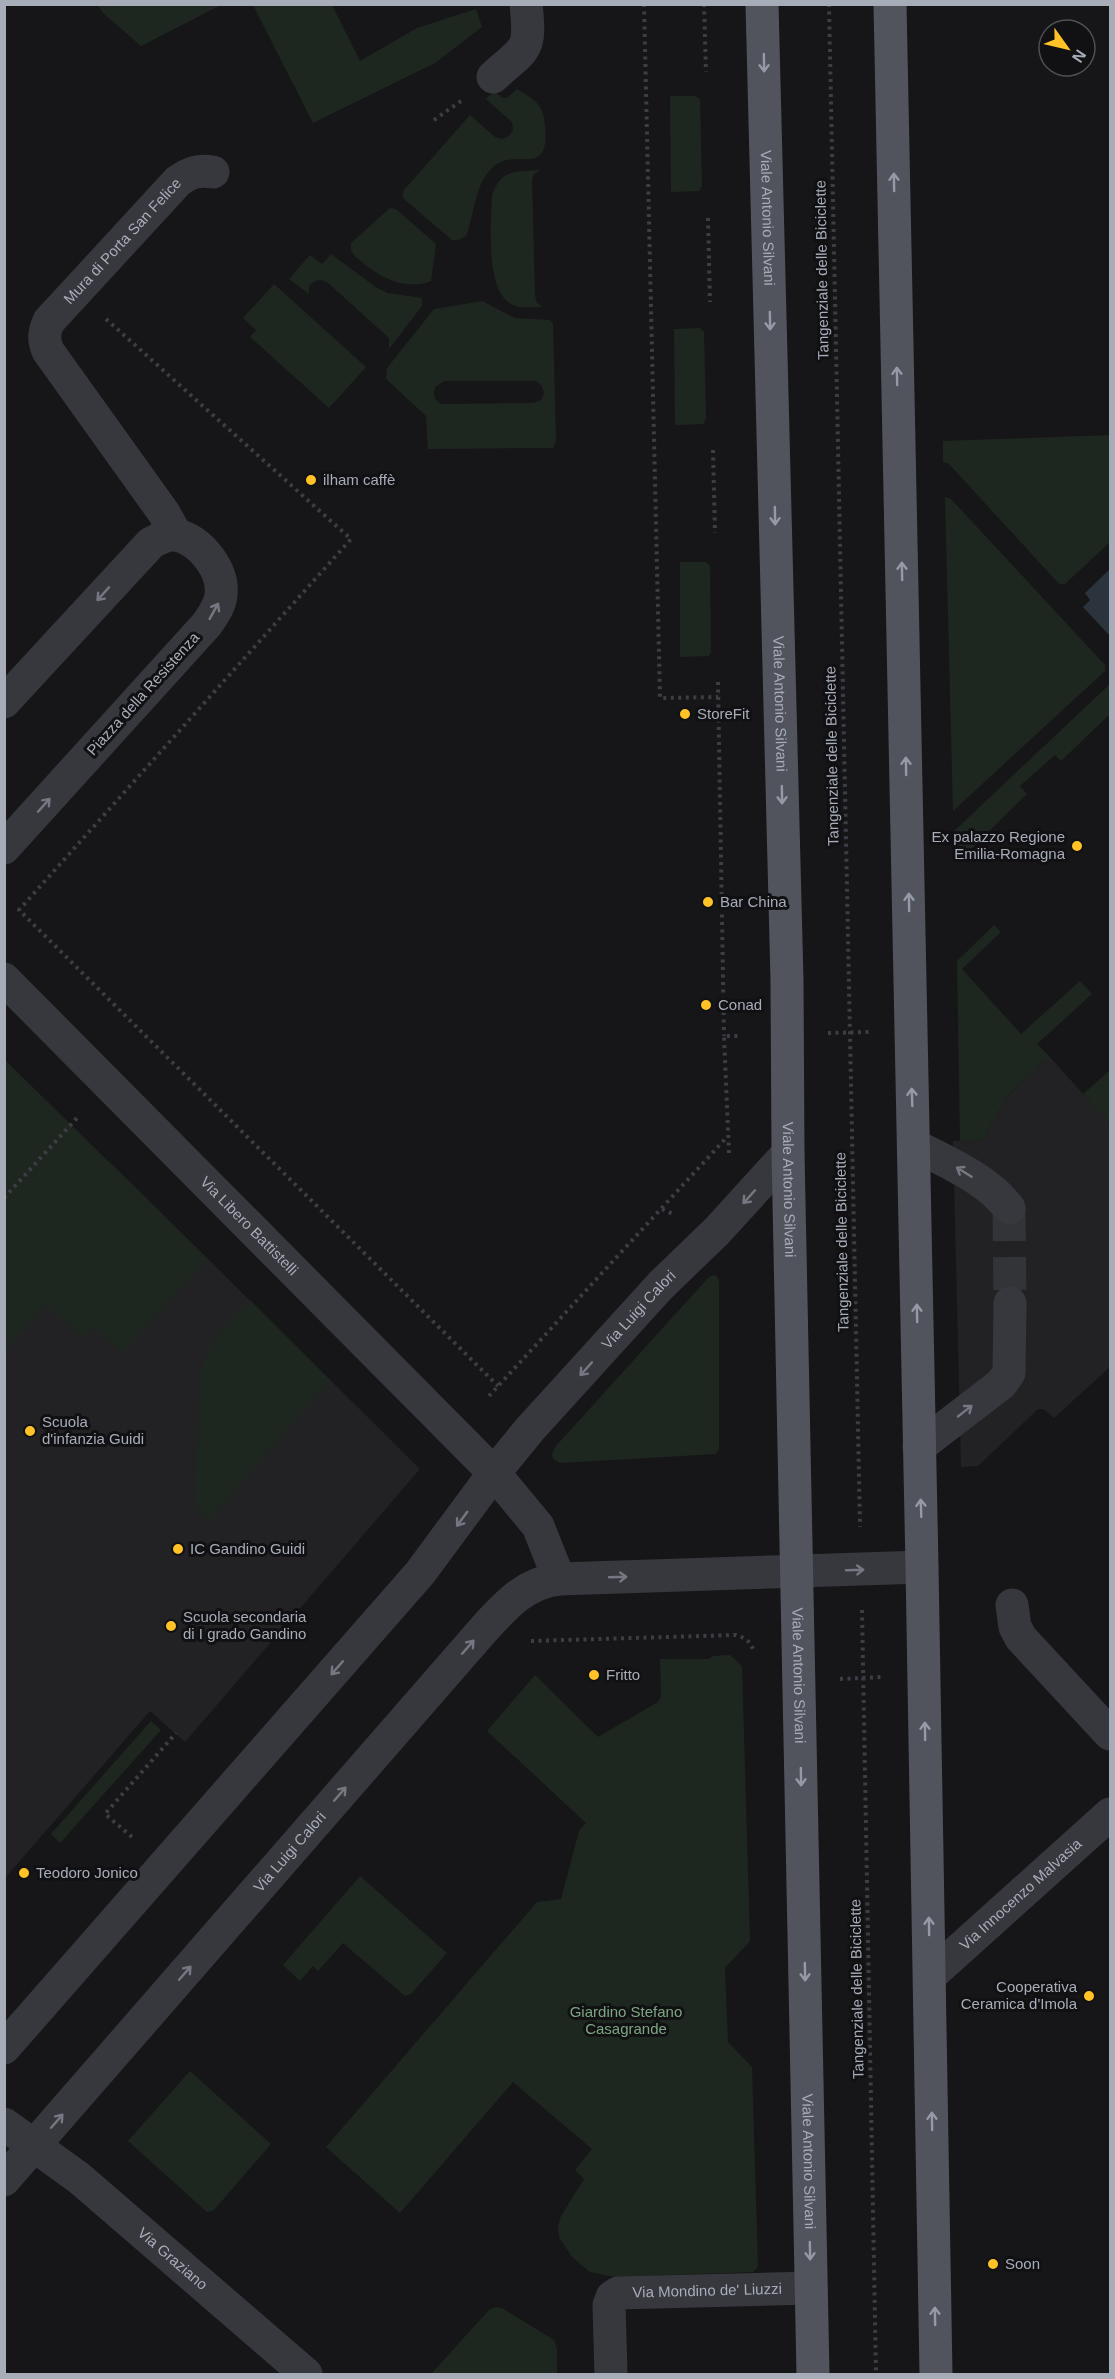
<svg xmlns="http://www.w3.org/2000/svg" width="1115" height="2379" viewBox="0 0 1115 2379" font-family="Helvetica,sans-serif">
<style>
.built{fill:#222225}
.green{fill:#1e271f;fill-rule:evenodd}
.water{fill:#2b343d}
.lines{fill:none;stroke-linecap:round;stroke-linejoin:round}
.minor-tunnel{stroke:#333438;stroke-width:33;stroke-dasharray:33 16;stroke-linecap:butt}
.path{stroke:#3d3e45;stroke-width:4;stroke-dasharray:3 4.5;stroke-linecap:butt}
.minor{stroke:#37373e;stroke-width:33}
.major{stroke:#52545d;stroke-width:33}
.oneway{stroke:#969aa7}
.oneway2{stroke:#757782}
.poi-dot{fill:#ffc327;stroke:#111113;stroke-width:2}
.labels{text-anchor:middle;stroke-width:6;stroke-linejoin:round;paint-order:stroke}
.street-label{font-size:15px;fill:#a7acb9;stroke:#111113}
.poi-label{font-size:15px;fill:#a7acb9;stroke:#111113;text-anchor:start}
.park-label{font-size:15px;fill:#7ca681;stroke:#111113}
</style>
<rect width="100%" height="100%" fill="#161618"/>
<path class="built" d="M1049,1056L1110,1124V1367L1054,1418L1043,1409H1038L978,1466L961,1467L953,1141L984,1139L1005,1099Z
M112,1164L420,1469L185,1742L150,1711L5,1878V1283Z"/>
<path class="green" d="M98,5H221L141,46L103,13Z
M253,5H332L360,61L417,28L476,9L482,27L435,63L313,123Z
M517,89C536,101 543,103 545,126C550,181 515,145 492,168C474,186 475,213 466,236L459,240H452L405,200L402,195L404,190L470,115L495,137L502,139L509,136L513,130L512,122L486,99L494,91L502,98H507Z
M670,96H695L700,99L702,186L699,191L671,192Z
M541,170L534,174L532,181L535,296L537,303L543,307C533,307 520,309 511,304C485,289 491,222 492,196C501,168 515,172 541,170Z
M390,208L396,209L436,244L431,281C407,291 380,278 362,262C355,257 349,252 351,243Z
M331,254L377,288L388,293L422,298V306L389,349V338L327,282C320,278 313,280 309,287V294L289,279L310,255L322,264Z
M274,284L366,367L329,408L250,337L256,330L243,318Z
M482,301L515,318L550,320L553,324L556,440L553,448L428,449L426,416L386,379L387,368L434,309ZM445,381H536L542,386L544,393L541,400L533,403L442,404C434,400 432,394 436,386Z
M700,328L704,332L706,419L703,424L675,425L674,329Z
M1110,435V542L1065,584H1059L949,464L943,462V441Z
M945,497L951,499L1105,665V671L953,811Z
M680,562H705L710,565L711,652L709,656L680,657Z
M1110,684V714L1061,761L1055,755L1020,786L1027,794L961,859H954L953,832Z
M994,925L1001,932L962,969L1021,1034L1080,981L1092,994L1037,1044L1049,1056L1005,1099L984,1139L960,1141L957,961Z
M5,1060L208,1259L122,1353L94,1328L84,1339L46,1305L5,1351Z
M1110,1070V1124L1083,1094Z
M713,1275L717,1276L719,1281V1449L716,1454L560,1463L553,1459L552,1454L556,1446L708,1278Z
M250,1300L330,1380L209,1521L198,1510L194,1499L201,1372C208,1340 228,1323 250,1300Z
M730,1655L742,1666L750,1941L725,1968L728,2042L752,2067L758,2267L753,2272L614,2277L590,2272L572,2257L559,2237L558,2227L561,2216L584,2179L575,2170L592,2149L513,2082L400,2213L326,2147L537,1902L561,1899L579,1831L586,1823L487,1731L535,1675L598,1737L658,1702L661,1697L660,1659H709L713,1656Z
M151,1721L161,1730L60,1843L51,1834Z
M360,1876L447,1953L411,1994L405,1996L343,1943L318,1971L313,1966L300,1981L283,1965Z
M190,2071L271,2144L214,2210L207,2212L128,2141Z
M495,2307L502,2308L554,2340L557,2349V2374H431L489,2310Z"/>
<path class="water" d="M1110,569V636L1083,607L1090,600L1085,593Z"/>
<g class="lines">
<path class="minor-tunnel" d="M1009,1208L1010,1303"/>
<path class="path" d="M644,4L660,698L718,697
M704,4L706,72
M829,4L860,1527
M434,120L461,101
M708,218L710,302
M106,319L351,539L19,910L498,1386
M713,450L715,533
M718,682L724,1036
M828,1033L869,1032
M729,1153L724,1036H738
M4,1198L77,1118
M662,1209L675,1215
M489,1396L727,1137
M862,1610L876,2374
M531,1641L736,1635C746,1638 751,1642 754,1652
M840,1679L883,1677
M132,1837L105,1814L176,1733"/>
<g class="minor">
<path d="M493,77C527,46 531,52 526,4"/>
<path id="s1" d="M176,535L164,513L48,351C43,339 44,332 49,321L178,181C191,172 198,170 213,172"/>
<path d="M4,702L151,543C158,539 168,534 177,535C201,541 224,570 221,595C220,606 213,615 207,624L4,848"/>
<path id="s2" d="M4,979L494,1473L538,1526L559,1579"/>
<path d="M914,1145C946,1162 986,1178 1009,1208"/>
<path d="M919,1447L1001,1384L1009,1373L1010,1303"/>
<path d="M1012,1605L1015,1627L1021,1638L1110,1734"/>
<path id="s3" d="M930,1976L1110,1814"/>
<path id="s4" d="M4,2048L420,1573L494,1473L530,1429L661,1285L717,1231L788,1153"/>
<path id="s5" d="M4,2124L79,2178L306,2374"/>
<path id="s6" d="M4,2180L484,1629C506,1605 525,1583 559,1579L922,1567"/>
<path id="s7" d="M611,2374L609,2305L612,2297L618,2293L811,2288"/>
</g>
<g class="major">
<path id="s8" d="M762,4L787,980L788,1153L813,2374"/>
<path d="M890,4L922,1567L936,2374"/>
</g>
</g>
<defs><path id="oneway-shaft" d="M-6 0H5M1.5-3L5.5 0L1.5 3" fill="none" stroke-width="1.6" stroke-linecap="round" stroke-linejoin="round" transform="scale(1.5)"/></defs>
<g class="oneway">
<use href="#oneway-shaft" transform="translate(764 63) rotate(89)"/>
<use href="#oneway-shaft" transform="translate(894 182) rotate(-91)"/>
<use href="#oneway-shaft" transform="translate(770 321) rotate(89)"/>
<use href="#oneway-shaft" transform="translate(897 376) rotate(-91)"/>
<use href="#oneway-shaft" transform="translate(775 516) rotate(89)"/>
<use href="#oneway-shaft" transform="translate(902 571) rotate(-91)"/>
<use href="#oneway-shaft" transform="translate(906 766) rotate(-91)"/>
<use href="#oneway-shaft" transform="translate(782 795) rotate(89)"/>
<use href="#oneway-shaft" transform="translate(909 902) rotate(-91)"/>
<use href="#oneway-shaft" transform="translate(912 1097) rotate(-92)"/>
<use href="#oneway-shaft" transform="translate(917 1313) rotate(-91)"/>
<use href="#oneway-shaft" transform="translate(921 1508) rotate(-92)"/>
<use href="#oneway-shaft" transform="translate(925 1731) rotate(-91)"/>
<use href="#oneway-shaft" transform="translate(801 1777) rotate(89)"/>
<use href="#oneway-shaft" transform="translate(929 1926) rotate(-91)"/>
<use href="#oneway-shaft" transform="translate(805 1972) rotate(89)"/>
<use href="#oneway-shaft" transform="translate(932 2121) rotate(-91)"/>
<use href="#oneway-shaft" transform="translate(810 2251) rotate(89)"/>
<use href="#oneway-shaft" transform="translate(935 2316) rotate(-91)"/>
</g>
<g class="oneway2">
<use href="#oneway-shaft" transform="translate(103 594) rotate(132)"/>
<use href="#oneway-shaft" transform="translate(214 611) rotate(-61)"/>
<use href="#oneway-shaft" transform="translate(44 805) rotate(-48)"/>
<use href="#oneway-shaft" transform="translate(964 1172) rotate(-148)"/>
<use href="#oneway-shaft" transform="translate(749 1197) rotate(132)"/>
<use href="#oneway-shaft" transform="translate(586 1369) rotate(132)"/>
<use href="#oneway-shaft" transform="translate(965 1411) rotate(-38)"/>
<use href="#oneway-shaft" transform="translate(462 1519) rotate(126)"/>
<use href="#oneway-shaft" transform="translate(855 1570) rotate(-2)"/>
<use href="#oneway-shaft" transform="translate(618 1577) rotate(-2)"/>
<use href="#oneway-shaft" transform="translate(468 1647) rotate(-49)"/>
<use href="#oneway-shaft" transform="translate(337 1668) rotate(131)"/>
<use href="#oneway-shaft" transform="translate(340 1794) rotate(-49)"/>
<use href="#oneway-shaft" transform="translate(185 1973) rotate(-49)"/>
<use href="#oneway-shaft" transform="translate(57 2121) rotate(-49)"/>
</g>
<g class="poi-dot">
<circle cx="311" cy="480" r="6"/>
<circle cx="685" cy="714" r="6"/>
<circle cx="1077" cy="846" r="6"/>
<circle cx="708" cy="902" r="6"/>
<circle cx="706" cy="1005" r="6"/>
<circle cx="30" cy="1431" r="6"/>
<circle cx="178" cy="1549" r="6"/>
<circle cx="171" cy="1626" r="6"/>
<circle cx="594" cy="1675" r="6"/>
<circle cx="24" cy="1873" r="6"/>
<circle cx="1089" cy="1996" r="6"/>
<circle cx="993" cy="2264" r="6"/>
</g>
<g class="labels">
<g class="street-label">
<text dy="5" stroke="none"><textPath href="#s8" startOffset="214">Viale Antonio Silvani</textPath></text>
<text dy="5" stroke="none"><textPath href="#s1" startOffset="364">Mura di Porta San Felice</textPath></text>
<text transform="translate(822 270) rotate(-91)" y="5">Tangenziale delle Biciclette</text>
<text transform="translate(143 694) rotate(-48)" y="5">Piazza della Resistenza</text>
<text dy="5" stroke="none"><textPath href="#s8" startOffset="700">Viale Antonio Silvani</textPath></text>
<text transform="translate(832 756) rotate(-91)" y="5">Tangenziale delle Biciclette</text>
<text dy="5" stroke="none"><textPath href="#s8" startOffset="1186">Viale Antonio Silvani</textPath></text>
<text dy="5" stroke="none"><textPath href="#s2" startOffset="348">Via Libero Battistelli</textPath></text>
<text transform="translate(842 1242) rotate(-91)" y="5">Tangenziale delle Biciclette</text>
<text dy="5" stroke="none"><textPath href="#s4" startOffset="974">Via Luigi Calori</textPath></text>
<text dy="5" stroke="none"><textPath href="#s8" startOffset="1672">Viale Antonio Silvani</textPath></text>
<text dy="5" stroke="none"><textPath href="#s6" startOffset="435">Via Luigi Calori</textPath></text>
<text dy="5" stroke="none"><textPath href="#s3" startOffset="122">Via Innocenzo Malvasia</textPath></text>
<text transform="translate(857 1989) rotate(-91)" y="5">Tangenziale delle Biciclette</text>
<text dy="5" stroke="none"><textPath href="#s8" startOffset="2158">Viale Antonio Silvani</textPath></text>
<text dy="5" stroke="none"><textPath href="#s5" startOffset="216">Via Graziano</textPath></text>
<text dy="5" stroke="none"><textPath href="#s7" startOffset="174">Via Mondino de' Liuzzi</textPath></text>
</g>
<g class="poi-label">
<text x="323" y="485">ilham caffè</text>
<text x="697" y="719">StoreFit</text>
<text x="1065" y="842" text-anchor="end">Ex palazzo Regione<tspan x="1065" dy="17">Emilia-Romagna</tspan></text>
<text x="720" y="907">Bar China</text>
<text x="718" y="1010">Conad</text>
<text x="42" y="1427">Scuola<tspan x="42" dy="17">d'infanzia Guidi</tspan></text>
<text x="190" y="1554">IC Gandino Guidi</text>
<text x="183" y="1622">Scuola secondaria<tspan x="183" dy="17">di I grado Gandino</tspan></text>
<text x="606" y="1680">Fritto</text>
<text x="36" y="1878">Teodoro Jonico</text>
<text x="1077" y="1992" text-anchor="end">Cooperativa<tspan x="1077" dy="17">Ceramica d'Imola</tspan></text>
<text x="1005" y="2269">Soon</text>
</g>
<g class="park-label">
<text x="626" y="2017">Giardino Stefano<tspan x="626" dy="17">Casagrande</tspan></text>
</g>
</g>
<rect width="1115" height="2379" fill="none" stroke="#a7acb9" stroke-width="12"/>
<g transform="translate(1067 48) rotate(124)"><circle r="28" fill="#111113" stroke="#4d4f55" stroke-width="1.5"/>
<path d="M0-4.5L10 22L0 15L-10 22Z" fill="#ffc327"/>
<text y="-9" font-size="16" font-weight="bold" text-anchor="middle" fill="#a7acb9">N</text>
</g>
</svg>
